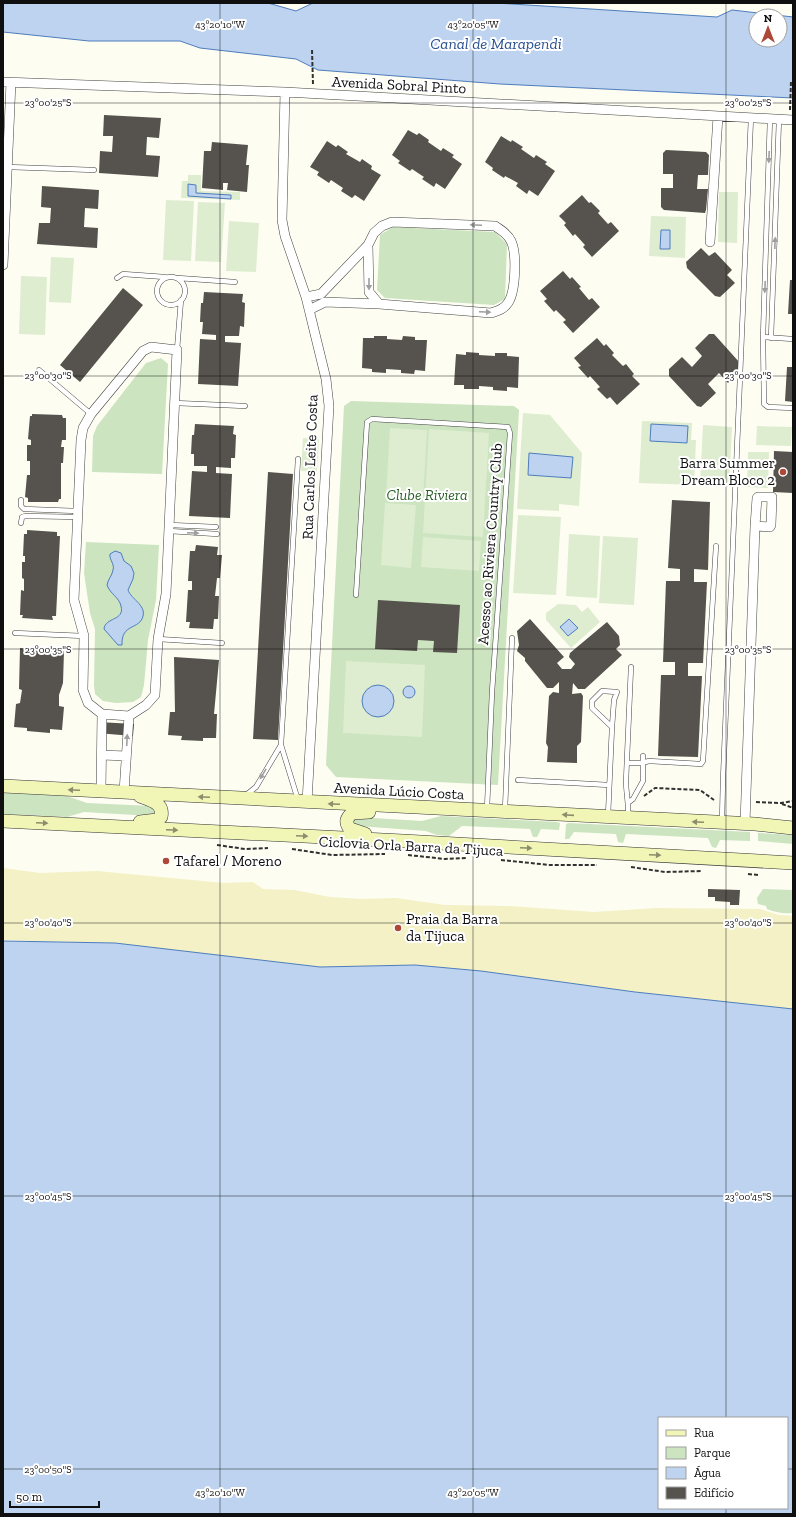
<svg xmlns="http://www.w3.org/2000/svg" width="796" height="1517" viewBox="0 0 796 1517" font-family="'Zilla Slab',serif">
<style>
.green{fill:#cce4c0}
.sand{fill:#f3f1c5}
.pitch{fill:#deedd0}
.water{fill:#bdd3ef;stroke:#4e7dbc;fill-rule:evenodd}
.building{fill:#56524d}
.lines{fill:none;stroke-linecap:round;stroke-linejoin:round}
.lane-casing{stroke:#424242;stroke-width:5.5}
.street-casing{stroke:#424242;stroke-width:10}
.secondary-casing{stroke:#313131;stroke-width:14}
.path{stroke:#313131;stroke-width:2;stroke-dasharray:4 2;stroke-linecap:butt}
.lane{stroke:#fff;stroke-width:4.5}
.street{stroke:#fff;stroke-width:9}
.secondary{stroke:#f1f5b6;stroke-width:13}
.oneway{fill:#9f9f9f}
.oneway2{fill:#8b8e6b}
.ticks{fill:none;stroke:#0f0f0f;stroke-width:1;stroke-opacity:0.45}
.poi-dot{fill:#ad4738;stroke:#fff;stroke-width:1.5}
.labels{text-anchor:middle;stroke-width:4;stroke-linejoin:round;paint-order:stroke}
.street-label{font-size:15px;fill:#0f0f0f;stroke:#fff}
.poi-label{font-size:15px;fill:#0f0f0f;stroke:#fff;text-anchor:start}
.park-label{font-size:15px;font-style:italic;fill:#295f27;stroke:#fff}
.water-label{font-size:16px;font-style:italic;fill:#285091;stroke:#fff}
.ticks-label{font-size:10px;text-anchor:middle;fill:#0f0f0f;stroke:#fff;stroke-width:4;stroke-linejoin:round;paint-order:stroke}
</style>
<rect width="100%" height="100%" fill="#fdfdf2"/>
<path class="green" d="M393,227L495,232L507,244L505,299L494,305L385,298L377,290L380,235Z
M161,358L168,364L162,474L92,472L93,436L97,426L146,363Z
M351,401L514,406L519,410L498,785L336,777L326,765L344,406Z
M86,542L159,545L156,600L148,640L144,685L141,697L133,702L116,703L103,701L95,694L94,685L95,629L90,613L84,573Z
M3,793L67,796L87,803L151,806L155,812L152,816L84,812L67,817L3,814Z
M441,816L557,822L560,823L559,830L541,829L537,837H533L530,829L462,826L449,836L437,835L426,831L358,826L354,824V819L357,817L422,821Z
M569,823L750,832V841L720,840L716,848L712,847L708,838L626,834L623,843L618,842L616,834L574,832L569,839H565L566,824Z
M758,833L793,835V844L758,841Z
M763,889L792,890V913C784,914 774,912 767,909L766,906L758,904L757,898Z"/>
<path class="sand" d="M3,868L40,873L97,871L224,883L253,882L263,889L294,890L330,897L362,899L396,898L445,905L510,906L594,912L657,908L760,909L779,915L793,916V1009L635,992L481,971L415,965L320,967L115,943L3,940Z"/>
<path class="pitch" d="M188,175H201V191L240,192V200L181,198L182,181H188Z
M719,192H738L737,243L718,242Z
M166,200L194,201L191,261L163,260Z
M198,202L225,203L221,262L195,261Z
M651,216L686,217L685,258L649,256Z
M229,221L259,223L256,272L226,271Z
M51,257L74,258L71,303L49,302Z
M21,276L47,277L45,335L19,334Z
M523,413L550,415L582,453L579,506L559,504V511L517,509Z
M642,421L692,423L691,440H696L694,485L639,483Z
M703,425L732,427L729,487L700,485Z
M757,426L792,427L791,446L756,445Z
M390,428L427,430L423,500L386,497Z
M429,429L489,433L483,537L423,533Z
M303,438L319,439L317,472L301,471Z
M748,452H769L768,488L747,487Z
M385,503L416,505L411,568L381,565Z
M518,515L561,517L556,595L513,593Z
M569,534L600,536L597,598L566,596Z
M603,536L638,538L634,605L599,603Z
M423,537L481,541L479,571L421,567Z
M558,604L576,605L582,612L588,607L600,622L571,648L546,620V613Z
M346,661L425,665L422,737L343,733Z"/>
<path class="water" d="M3,3H268L296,11L313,3H496L717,17L732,10L793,17V98L500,84L318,70L296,59L200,48L180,41H89L3,32ZM756,16H780V40H756Z
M188,184L196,185V193L231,195V199L188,196Z
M661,230H670V249H660Z
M651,424L688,426L687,443L650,441Z
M529,453L573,457L571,478L528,475Z
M115,551L121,553L124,561L131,566L134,573L133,579L128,590C131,599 146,605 143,616C140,630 121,623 122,645H118L104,629C105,617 125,621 121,606C119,597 110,594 107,585C108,579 112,576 113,570C115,564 109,560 110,554Z
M569,619L578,628L568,636L560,627Z
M362 701a16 16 0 1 1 32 0a16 16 0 1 1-32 0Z
M403 692a6 6 0 1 1 12 0a6 6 0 1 1-12 0Z
M3,941L115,943L320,967L415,965L481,971L635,992L793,1009V1514H3ZM659,1418H787V1508H659Z"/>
<path class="building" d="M104,115L161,118L159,138L147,137L146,155L160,156L158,177L99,173L100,151L112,152L113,136H103Z
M408,130L417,135L419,133L429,140L428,142L441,151L443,148L454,155L452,157L462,164L445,189L436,183L434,187L422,179L424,177L412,169L410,171L398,163L400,161L392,155Z
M501,136L511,142L512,140L523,147L521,149L534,158L536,155L547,162L545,164L555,171L538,196L529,190L527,194L516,186L518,183L505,176L504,178L492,170L493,168L485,162Z
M327,141L336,147L338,145L348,152L346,154L360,162L362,159L372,166L371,169L381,175L364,201L355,195L352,198L341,191L343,188L331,180L329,183L317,175L319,172L310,167Z
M212,142L248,145L246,165H249L247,192L227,190L228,183H223V190L202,188L204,151H211Z
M666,150L706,152L709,155L708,175H698L697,189H708L706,210L705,213L664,210L661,207V188H673V174H663V153Z
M42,186L99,190L98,209L85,208L84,227L98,228L97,248L37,244L39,223H50L51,208L41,207Z
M582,195L589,203L591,202L600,211L598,213L608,224L611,222L619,231L592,257L583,247L585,245L575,234L573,236L564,225L566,223L559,216Z
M701,248L709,256L715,252L732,270L727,275L735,283L720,297L715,296L687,268L686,262Z
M563,271L570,279L572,277L581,287L579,288L589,300L592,298L600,307L573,333L563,322L566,320L556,310L554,312L544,301L547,299L540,291Z
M790,280H793V314H788Z
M123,288L143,305L80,382L60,365Z
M204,292L243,294L242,302L245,303L244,327L240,326L239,336H225V342L241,343L238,386L198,384L200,339L216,340V335L202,334L203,322H200L201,303H203Z
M709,334H714L740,363V369L728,383L719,373L708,384L716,393L701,407L697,406L669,376V369L682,357L692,367L702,356L695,348Z
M374,336H387V339L402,340L403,336L415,337V340H427L425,371L415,370L414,374L401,373V370L386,369V373L372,372V369L362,368L363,338H374Z
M597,338L604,346L606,344L614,353L612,355L623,366L626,364L634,374L632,376L640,384L617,405L610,397L607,399L597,389L600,387L590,376L588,378L578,367L581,366L574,358Z
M466,352L479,353V355L495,356V353H507V356L519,357L518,388L507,387V391L493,390V387L479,386V389H464V385H454L456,354L466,355Z
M787,367H793V402L785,401Z
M32,414L62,415L63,418H66V440H62L61,447H64L63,463H61V499H59L58,502H28V498L25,497L27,475H30V461H27V445H31V440L28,439L30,416H32Z
M195,424L234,426L233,434L236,435L235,458H231V468L216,467V473L232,474L230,518L189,516L192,471L207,472V466H194V454H191L192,435H194Z
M774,451L793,452V493L773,492Z
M268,472L293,474L278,740L253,739Z
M672,500L710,502L708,570L694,569V582H707L703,663H688V676H702L698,757L658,756L661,675H675V662H663L666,581H680V569L668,568Z
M27,530L57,532V536H60L56,616H52L53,620L22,618L23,615H20L21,590L24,591V579L22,578V562H25V556H23L24,534H27Z
M196,545L218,547L217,555H222L220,578H217L215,596H219L218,619H214L213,629L189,628L190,622H186L188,590H192V581H188L190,551H195Z
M378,600L460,605L457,653L433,652L434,641L418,640L417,651L375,649Z
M530,619L564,657L557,663L562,669H571L575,664L569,657L570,653L607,622L619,636L620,645L616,649L622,655L585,689H578L573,683L572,694L581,693L583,696L581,742L577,746V763L547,762L548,747L546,743L549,696L553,692L559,693V682L553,688H547L525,661V658L517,651L519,645L517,631Z
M20,648L64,651L63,683L59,695V706L64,707L62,730L50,729V733L27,731V728L14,727L16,704L20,703L22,690L19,689Z
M174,657L219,660L214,714H217L216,738H203V741L181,740L182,736L168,735L170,712H175Z
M98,722L134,724L133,736L97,733Z
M708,889L740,890L739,905H730V902L715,901V897H708Z"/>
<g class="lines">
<defs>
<path id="lane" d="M770,118L763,337L793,339
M8,167L94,170
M157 291a14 14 0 1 1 28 0a14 14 0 1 1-28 0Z
M117,278L123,274L165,277
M178,278L235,282
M763,337L764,404L768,407L793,408
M771,338L779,119
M177,350L181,300
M39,370L91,414
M175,403L245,406
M21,500V506L24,509L77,511
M21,523L22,517L25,516L77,517
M170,525L216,527
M169,531L217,534
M356,595L367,422L372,419L508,427L510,433L492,692L487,809
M15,633L84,636
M158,639L222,643
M602,691L617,692L614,700L612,727L592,708V701Z
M627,763H642L649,761L701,764L703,761L716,546
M518,780L609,785
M246,795L256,787L281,745
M298,800L281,745L298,459
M629,802L633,799L643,781V756
M505,810L512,638
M608,816L612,727
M628,817C629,804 626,793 626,781L631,667
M722,821L723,779L751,117"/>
<path id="street" d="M3,82L285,92L793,120
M285,92L282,220L285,236L306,297L326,379L329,406L307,802
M710,242L718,116
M3,265L11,82
M306,297L321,294L368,245L374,233L382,226L392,222L495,226C501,230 508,234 511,241C517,253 516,294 507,304C503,310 497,311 491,313L379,304L369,292L368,245
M309,310L325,302L379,304
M151,347L177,350L166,594L158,639L155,695L146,705L129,716L102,714L88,703L83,690L84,636L74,600L81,440L83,428L91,414L143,351Z
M102,755L126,756
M101,791L102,714
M124,792L129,716
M745,824L755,526L757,498L758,497H772L771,525L770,527L755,526"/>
<path id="secondary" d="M3,786L755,824L793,828
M3,821L403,841L793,863
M140,822L157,820L161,817C164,803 152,801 140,796
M365,834L350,829C345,822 346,819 352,813L369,812"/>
</defs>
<use href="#lane" class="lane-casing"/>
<use href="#street" class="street-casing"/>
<use href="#secondary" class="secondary-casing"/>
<path class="path" d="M312,50L313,84
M790,110L791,81
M644,796L655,788L700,790L714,800
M756,802L781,803L793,801
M782,804L793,808
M217,845L245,849L268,848
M292,849L332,855L385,854
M408,855L445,859L467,858
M501,860L550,865H597
M631,867L665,872L702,871
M748,874L758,875"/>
<use href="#lane" class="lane"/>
<use href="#street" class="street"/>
<use href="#secondary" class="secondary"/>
</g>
<defs><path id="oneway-solid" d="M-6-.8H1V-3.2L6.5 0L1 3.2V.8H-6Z"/></defs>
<g class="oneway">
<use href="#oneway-solid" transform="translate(769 157) rotate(92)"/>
<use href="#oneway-solid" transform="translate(476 225) rotate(-178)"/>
<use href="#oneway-solid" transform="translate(775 243) rotate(-88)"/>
<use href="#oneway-solid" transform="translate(369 284) rotate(90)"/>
<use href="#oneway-solid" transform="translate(765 287) rotate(92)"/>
<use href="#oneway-solid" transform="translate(485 312) rotate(2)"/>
<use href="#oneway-solid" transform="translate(193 533) rotate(3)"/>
<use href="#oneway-solid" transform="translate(127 740) rotate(-87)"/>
<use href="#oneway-solid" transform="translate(263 774) rotate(121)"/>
</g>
<g class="oneway2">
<use href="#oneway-solid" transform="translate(74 790) rotate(-177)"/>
<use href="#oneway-solid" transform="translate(204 797) rotate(-177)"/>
<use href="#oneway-solid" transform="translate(334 804) rotate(-177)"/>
<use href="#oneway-solid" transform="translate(568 815) rotate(-176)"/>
<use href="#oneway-solid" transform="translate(698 822) rotate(-177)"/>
<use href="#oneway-solid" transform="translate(42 823) rotate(3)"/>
<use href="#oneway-solid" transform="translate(172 830) rotate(3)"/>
<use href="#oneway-solid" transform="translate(302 836) rotate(3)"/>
<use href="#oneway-solid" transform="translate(526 848) rotate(3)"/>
<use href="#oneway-solid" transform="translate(655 855) rotate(3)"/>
</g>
<path class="ticks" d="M220,3V1514M473,3V1514M726,3V1418M3,103H793M3,376H793M3,649H793M3,923H793M3,1196H793M3,1469H659M787,1469H793M726,1508V1514"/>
<g class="poi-dot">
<circle cx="783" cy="472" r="4"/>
<circle cx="166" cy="861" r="4"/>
<circle cx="398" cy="928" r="4"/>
</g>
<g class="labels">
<g class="street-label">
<text transform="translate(399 85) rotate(3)" y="5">Avenida Sobral Pinto</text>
<text transform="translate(310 467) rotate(-88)" y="5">Rua Carlos Leite Costa</text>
<text transform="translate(490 544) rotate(-86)" y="5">Acesso ao Riviera Country Club</text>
<text transform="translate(399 791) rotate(3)" y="5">Avenida Lúcio Costa</text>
<text transform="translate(411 846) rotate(3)" y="5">Ciclovia Orla Barra da Tijuca</text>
</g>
<g class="poi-label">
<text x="775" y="468" text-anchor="end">Barra Summer<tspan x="775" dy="17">Dream Bloco 2</tspan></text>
<text x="174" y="866">Tafarel / Moreno</text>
<text x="406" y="924">Praia da Barra<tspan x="406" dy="17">da Tijuca</tspan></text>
</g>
<g class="park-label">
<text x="427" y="500">Clube Riviera</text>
</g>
<g class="water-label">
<text x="496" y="49">Canal de Marapendi</text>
</g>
</g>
<g class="ticks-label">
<text x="220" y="28">43°20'10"W</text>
<text x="473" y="28">43°20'05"W</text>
<text x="48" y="106">23°00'25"S</text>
<text x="748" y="106">23°00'25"S</text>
<text x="48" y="379">23°00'30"S</text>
<text x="748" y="379">23°00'30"S</text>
<text x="48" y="653">23°00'35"S</text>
<text x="748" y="653">23°00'35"S</text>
<text x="48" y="926">23°00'40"S</text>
<text x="748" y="926">23°00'40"S</text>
<text x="48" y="1200">23°00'45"S</text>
<text x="748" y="1200">23°00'45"S</text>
<text x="48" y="1473">23°00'50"S</text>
<text x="220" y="1496">43°20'10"W</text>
<text x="473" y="1496">43°20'05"W</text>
</g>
<rect width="796" height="1517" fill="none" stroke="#0f0f0f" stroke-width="8"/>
<rect x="658" y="1417" width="130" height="92" fill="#ffffff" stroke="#9f9f9f"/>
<rect x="666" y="1430" width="20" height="6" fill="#f1f5b6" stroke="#9f9f9f"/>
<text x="694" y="1437" font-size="12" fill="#0f0f0f">Rua</text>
<rect x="666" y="1447" width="20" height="12" fill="#cce4c0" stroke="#9f9f9f"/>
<text x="694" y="1457" font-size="12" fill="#0f0f0f">Parque</text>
<rect x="666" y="1467" width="20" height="12" fill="#bdd3ef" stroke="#9f9f9f"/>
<text x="694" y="1477" font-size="12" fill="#0f0f0f">Água</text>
<rect x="666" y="1487" width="20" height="12" fill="#56524d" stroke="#9f9f9f"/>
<text x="694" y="1497" font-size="12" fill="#0f0f0f">Edifício</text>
<g transform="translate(768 28)"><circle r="19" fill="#ffffff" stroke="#9f9f9f"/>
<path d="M0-3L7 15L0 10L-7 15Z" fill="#ad4738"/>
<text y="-6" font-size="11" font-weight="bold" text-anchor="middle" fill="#0f0f0f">N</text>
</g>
<path d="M10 1501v6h89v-6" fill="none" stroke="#0f0f0f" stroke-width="2"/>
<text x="16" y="1501" font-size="12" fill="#0f0f0f" stroke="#ffffff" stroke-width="3" paint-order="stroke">50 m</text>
</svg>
